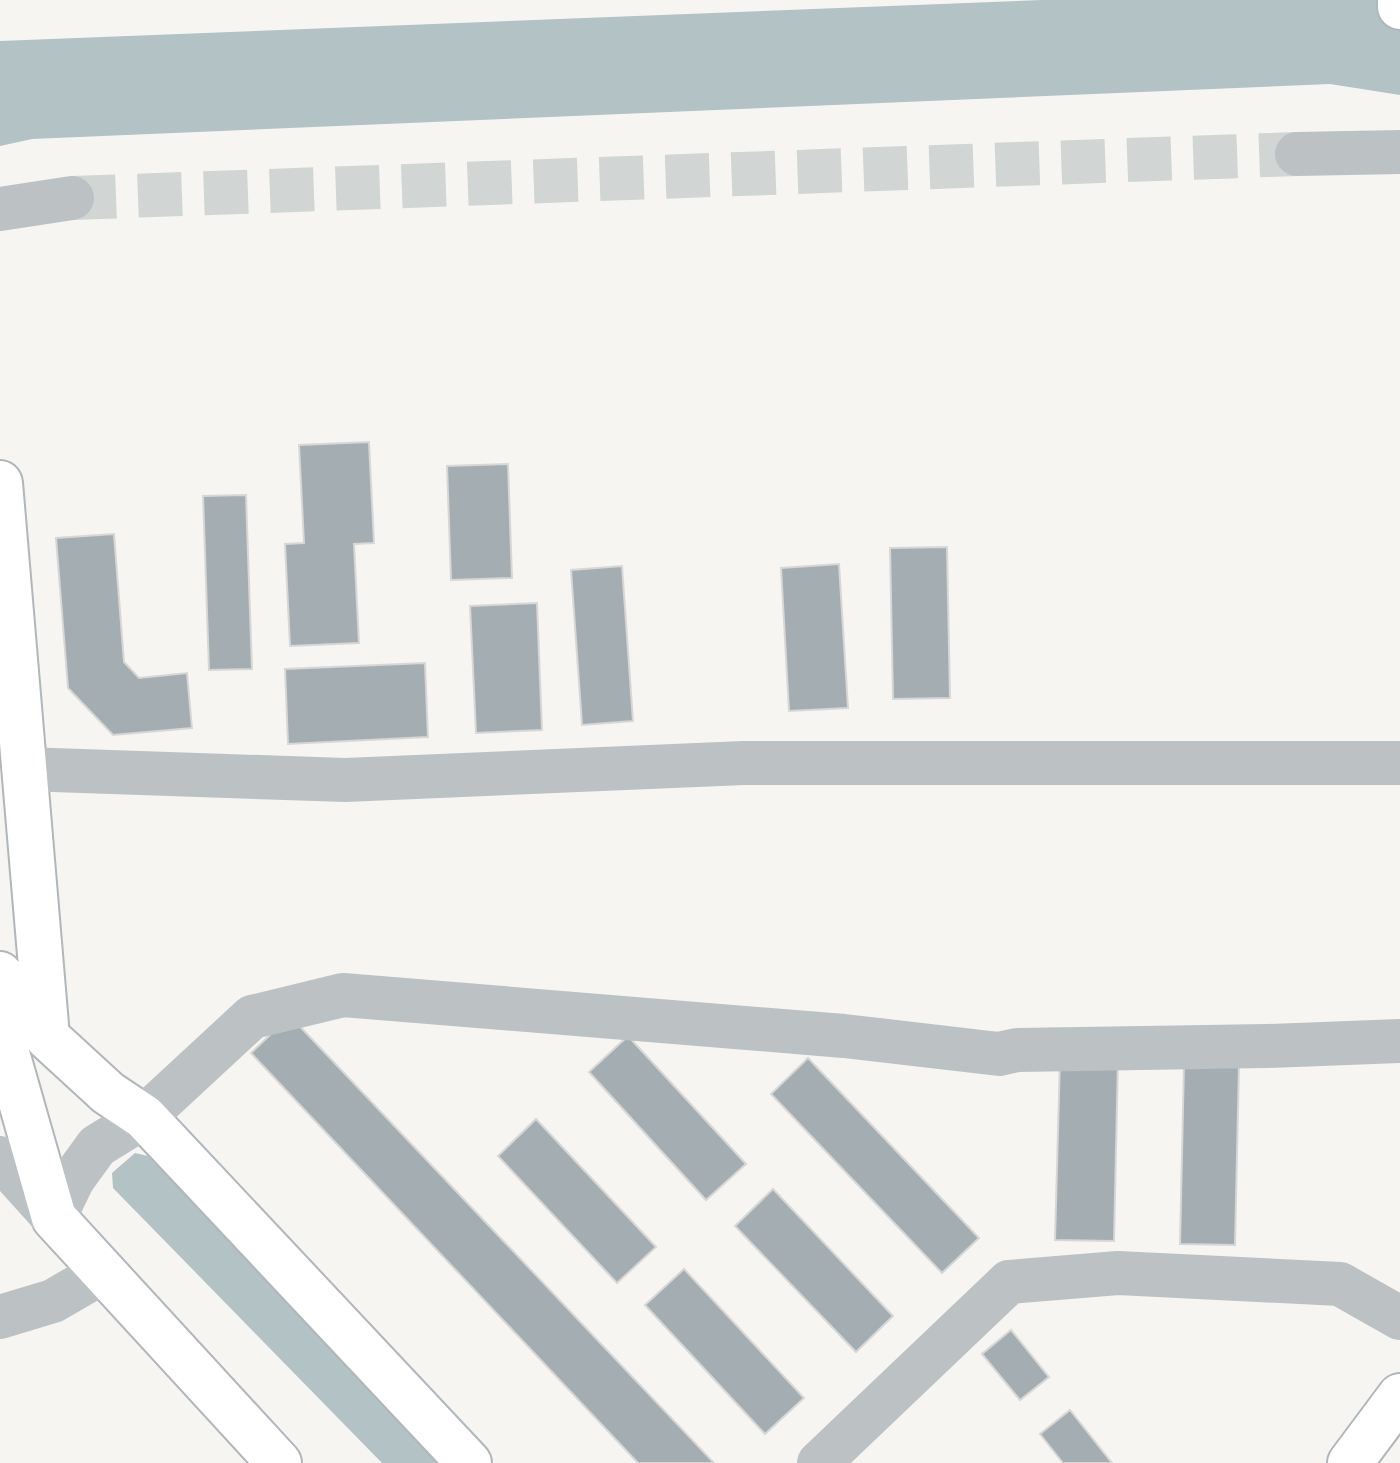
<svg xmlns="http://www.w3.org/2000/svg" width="1400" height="1463" viewBox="0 0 1400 1463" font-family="'PT Sans Narrow',sans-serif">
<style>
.water{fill:#b3c2c4}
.building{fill:#a4aeb2;stroke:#d7d7d5;stroke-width:2}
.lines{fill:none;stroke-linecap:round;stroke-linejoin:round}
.minor-tunnel{stroke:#d1d5d4;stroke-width:44;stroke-dasharray:44 22;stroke-linecap:butt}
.major-casing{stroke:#b0b6b9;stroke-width:48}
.minor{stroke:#bcc2c4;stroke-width:44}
.major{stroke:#fff;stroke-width:44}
</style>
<rect width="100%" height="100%" fill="#f6f5f2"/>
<path class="water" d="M1042,0H1400V95L1330,84L32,139L0,146V41Z
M135,1153L148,1156L441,1463H382L113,1188L112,1173Z"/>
<path class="building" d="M369,442L374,543L354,544L359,643L290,646L285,544L304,543L299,445Z
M508,464L512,578L451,580L447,466Z
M246,495L252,669L209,670L203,496Z
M114,534L124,662L139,678L187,673L192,728L113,735L68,688L56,538Z
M947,547L950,698L893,699L890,548Z
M839,564L848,708L789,711L781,568Z
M622,566L633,721L582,725L571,570Z
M537,603L542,730L476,733L470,606Z
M425,663L428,737L288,744L285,669Z
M290,1016L714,1463H638L251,1053Z
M628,1036L746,1164L706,1200L589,1072Z
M1060,1057L1118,1059L1114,1241L1055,1240Z
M808,1058L979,1238L942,1273L771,1094Z
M1184,1063L1239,1065L1235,1245L1180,1244Z
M536,1119L656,1247L617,1283L498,1156Z
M773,1189L893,1316L856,1352L735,1226Z
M684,1269L804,1398L765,1434L645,1305Z
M1011,1330L1049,1377L1020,1400L982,1354Z
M1070,1410L1112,1463H1063L1040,1434Z"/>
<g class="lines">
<path class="minor-tunnel" d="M72,198L1297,154"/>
<defs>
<path id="major" d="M1400,0V7
M0,483L47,1037L108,1093L144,1117L469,1463
M0,974L5,1046L54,1218L279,1463
M1350,1463L1400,1396"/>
</defs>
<use href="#major" class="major-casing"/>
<path class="minor" d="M1297,154L1400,152
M0,209L72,198
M24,769L345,780L744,763H1400
M0,1158L54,1218L73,1179L97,1146L144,1117L252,1017L343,995L844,1036L999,1054L1017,1050L1267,1046L1400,1041
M0,1317L53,1301L103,1272
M819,1463L1009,1282L1118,1273L1340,1284L1400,1318"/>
<use href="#major" class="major"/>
</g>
</svg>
